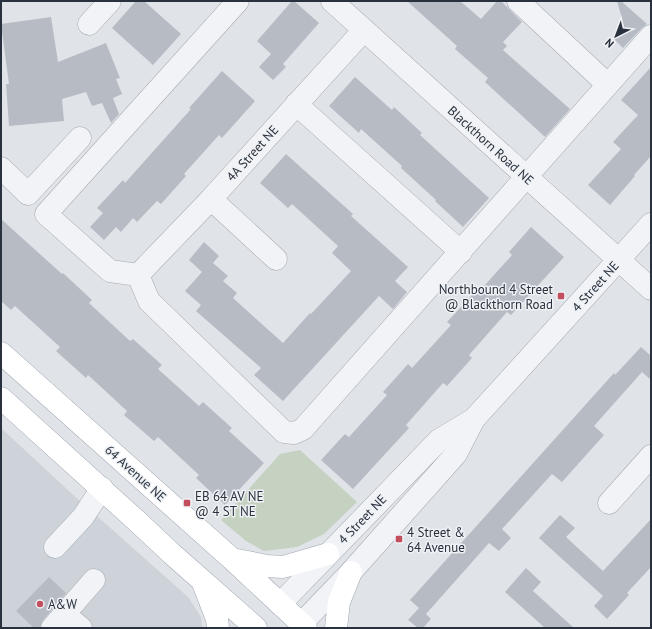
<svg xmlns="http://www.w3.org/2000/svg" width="652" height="629" viewBox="0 0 652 629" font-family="'PT Sans',sans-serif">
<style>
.built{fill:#ced2d9}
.green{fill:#c5d1c1}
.building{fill:#b7bcc4}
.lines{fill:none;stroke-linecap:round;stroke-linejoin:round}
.minor-casing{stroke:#a6aab2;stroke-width:23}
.major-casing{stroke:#a0a7b2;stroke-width:23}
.minor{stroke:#f2f3f6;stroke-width:22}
.major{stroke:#fff;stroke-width:22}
.poi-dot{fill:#c34e5e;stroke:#eff2f5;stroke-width:1.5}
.labels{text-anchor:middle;stroke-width:3;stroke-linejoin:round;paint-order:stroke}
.street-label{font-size:13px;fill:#2a313e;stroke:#eff2f5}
.poi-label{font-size:13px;fill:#2a313e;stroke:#eff2f5;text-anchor:start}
</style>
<rect width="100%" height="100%" fill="#e0e3e8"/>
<path class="built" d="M1,428L71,493L188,597L201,617L202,628H1Z"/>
<path class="green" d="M300,450L357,502L324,534L297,547L264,551L246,541L221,520L280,454Z"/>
<path class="building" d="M136,1H144L181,34L153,65L112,28Z
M292,1H294L319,23L283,64L286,67L273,80L259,67L271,54L257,41Z
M407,1H460L481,19L497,1H501L522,22L503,42L507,46L503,50L570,109L545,137L485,82L488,78L455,49L457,46Z
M617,1H621L647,24L642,28L623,48L613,38L624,26Z
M51,17L58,62L106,43L120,78L116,79L122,94L113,98L119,114L111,123L102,103L92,106L86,92L62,99L64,121L9,126L6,84H9L1,24Z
M651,67V156L634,175L635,176L610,205L588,185L621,149L613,142L638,115L621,100Z
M222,71L255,101L222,138L219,135L184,174L186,176L161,204L157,201L137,222L133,218L121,232L116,227L104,240L90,227L103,213L97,208L123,180L125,183L191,109L189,108Z
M355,77L392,110L394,107L422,133L420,135L489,198L463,227L435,201L436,200L401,168L402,166L361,129L359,133L329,106Z
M286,154L353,214L351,216L408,267L395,281L407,292L393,309L379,296L283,401L254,375L261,368L196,311L201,305L185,291L202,272L189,260L204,242L219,256L213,263L228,276L223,281L237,293L233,298L283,343L310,313L311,314L351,271L332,253L338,246L292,204L288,208L260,183Z
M1,219L62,274L63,273L92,300L89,303L130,341L133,339L162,365L158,369L199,406L203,402L232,428L229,431L264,463L225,505L196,478L199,475L158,437L154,441L124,415L127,411L88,375L86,378L56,351L60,347L15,306L11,310L1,301Z
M531,227L564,257L511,315L507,312L469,355L472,358L447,386L443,383L406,425L409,428L353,489L321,460L345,434L349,437L387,395L383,392L408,364L412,368L451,325L447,322L473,294L475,296L512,255L509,252Z
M641,347L651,356V380L642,372L594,426L604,435L562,482L552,474L502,529L511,538L499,551L489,543L426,614L431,619L423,628H418L408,620L419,608L410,600L614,373L615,375Z
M560,515L575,528L566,537L603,571L651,519V567L627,593L629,595L607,619L594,606L603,596L539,538Z
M526,568L541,582L533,591L574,628H545L505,592Z
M49,577L66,593L43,620L40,628H34L16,611Z"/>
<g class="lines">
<defs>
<path id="minor" d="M238,1L46,214L110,271L138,275L149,301L284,432L294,433L303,429L651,36
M332,1L651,289
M518,1L607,84
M89,24L110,1
M296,104L461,252
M1,168L28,194L80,138
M211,199L276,259
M138,275L211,199L364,30
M609,503L651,456
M55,547L83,517L102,488
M280,604L439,440L474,419
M64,614L81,628
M301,624L351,572L456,454L474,419L651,224
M52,628L94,580"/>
<path id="major" d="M1,353L232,559L306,628
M1,398L138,522L172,554L256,628
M232,559L267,566L283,567L328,554
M203,583L217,619L218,628
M336,628L339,602L351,572"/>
</defs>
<use href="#minor" class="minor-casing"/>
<use href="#major" class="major-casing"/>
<use href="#minor" class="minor"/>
<use href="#major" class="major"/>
</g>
<g class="poi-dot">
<rect x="557" y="292" width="8" height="8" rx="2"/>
<rect x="183" y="499" width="8" height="8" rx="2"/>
<rect x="395" y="535" width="8" height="8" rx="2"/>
<circle cx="40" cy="604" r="4"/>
</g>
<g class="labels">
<g class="street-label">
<text transform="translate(491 145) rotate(42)" y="5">Blackthorn Road NE</text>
<text transform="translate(252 153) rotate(-48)" y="5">4A Street NE</text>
<text transform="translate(595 286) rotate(-48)" y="5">4 Street NE</text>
<text transform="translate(136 473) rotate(42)" y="5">64 Avenue NE</text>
<text transform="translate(362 519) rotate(-46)" y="5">4 Street NE</text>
</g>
<g class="poi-label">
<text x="553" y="294" text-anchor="end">Northbound 4 Street<tspan x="553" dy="15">@ Blackthorn Road</tspan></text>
<text x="195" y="501">EB 64 AV NE<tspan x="195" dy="15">@ 4 ST NE</tspan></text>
<text x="407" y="537">4 Street &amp;<tspan x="407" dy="15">64 Avenue</tspan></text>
<text x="48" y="609">A&amp;W</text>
</g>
</g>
<rect width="652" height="629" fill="none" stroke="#2a313e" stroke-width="4"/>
<g transform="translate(616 36) rotate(222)" stroke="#eff2f5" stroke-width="3" paint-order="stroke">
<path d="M0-3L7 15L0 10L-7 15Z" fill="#2a313e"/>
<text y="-6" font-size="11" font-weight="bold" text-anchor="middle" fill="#2a313e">N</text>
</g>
</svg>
